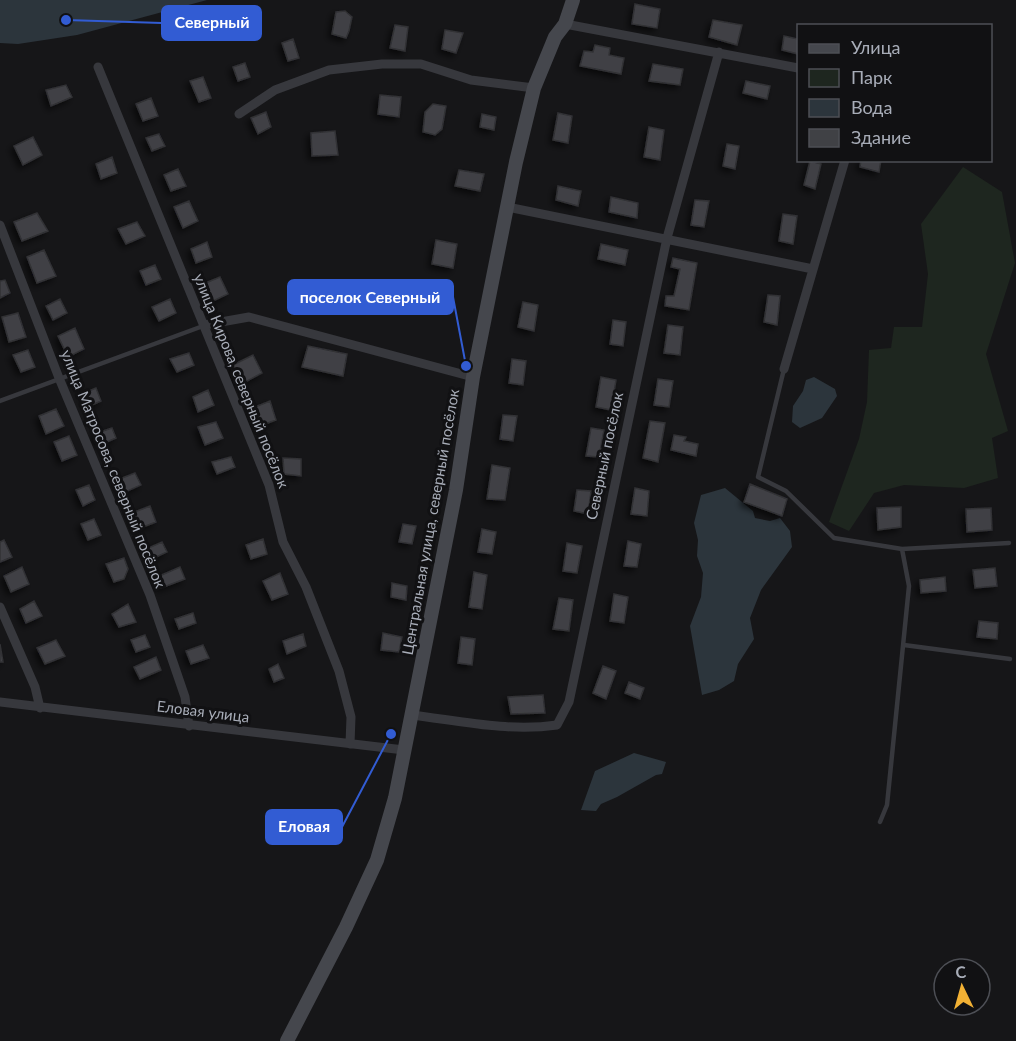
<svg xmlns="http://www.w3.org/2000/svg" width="1016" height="1041" viewBox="0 0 1016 1041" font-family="Lato,sans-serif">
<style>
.green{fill:#1e261f}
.water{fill:#2c353c}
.building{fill:#404145;stroke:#303034;stroke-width:1.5;filter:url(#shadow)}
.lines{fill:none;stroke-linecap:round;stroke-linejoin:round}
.lane{stroke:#37383d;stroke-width:4.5}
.street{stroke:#37383d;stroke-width:9}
.secondary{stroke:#45474d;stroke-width:14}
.labels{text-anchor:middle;stroke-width:6;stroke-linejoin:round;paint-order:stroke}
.street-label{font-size:15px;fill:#a8adb8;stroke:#111113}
.leader{fill:none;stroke:#325cd3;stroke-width:2}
.callout-dot{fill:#325cd3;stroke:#111113;stroke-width:2}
.callout{fill:#325cd3;stroke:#325cd3;stroke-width:2}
.callout-label{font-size:16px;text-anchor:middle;font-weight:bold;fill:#fff}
</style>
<defs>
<filter id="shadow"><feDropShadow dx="-3.5" dy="3.5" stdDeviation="3" flood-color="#0009"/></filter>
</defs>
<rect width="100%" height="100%" fill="#161618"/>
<path class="green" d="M963,167L1002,192L1015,263L986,354L1008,431L992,438L998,478L964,488L904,485L874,493L849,531L829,522L859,439L867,402L869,350L891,348L894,327H922L928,274L921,224Z"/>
<path class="water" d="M0,0H207L77,35L18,44L0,43Z
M814,377L835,389L837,396L822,418L800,428L792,422L793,406L803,391L806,380Z
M725,488L753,511L755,518L770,521L780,518L790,531L792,547L761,590L750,618L754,639L738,664L734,681L719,690L702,695L690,626L701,597L703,573L697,556L698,540L694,523L701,495Z
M634,753L666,762L662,774L656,775L617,797L601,804L596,811L581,810L595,771Z"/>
<path class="building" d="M635,4L660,9L657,28L632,24Z
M345,11L352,17L349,31L346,38L332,34L336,12Z
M713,20L742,25L737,45L709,37Z
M395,25L408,27L405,51L390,48Z
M445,30L463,33L456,53L442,49Z
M784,36L798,39V54L782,50Z
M293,39L299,58L288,61L282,43Z
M595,45L610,48L609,55L624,58L621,74L580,66L584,51L593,52Z
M245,63L250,77L238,81L233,67Z
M653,64L683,69L680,85L649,81Z
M203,77L211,98L199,102L190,81Z
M746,81L770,86L767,99L743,93Z
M66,85L72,97L51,106L46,90Z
M380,95L401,97L399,117L378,114Z
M151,98L158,116L143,121L136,104Z
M433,104L446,106L442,129L435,135L423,132L425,112Z
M266,112L271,127L258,134L251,118Z
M558,113L572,116L568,143L553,140Z
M482,114L496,117L494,130L480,127Z
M649,127L664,130L660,160L644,157Z
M335,131L338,155L312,156L311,133Z
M159,134L165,146L152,151L146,138Z
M33,137L42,155L23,165L14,146Z
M727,144L739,146L735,169L723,166Z
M112,157L117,173L101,179L96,164Z
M861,160H881L879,172L860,167Z
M810,161L821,164L815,189L804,185Z
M178,169L186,186L171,191L164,175Z
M459,170L484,174L480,191L455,186Z
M558,186L581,191L578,206L556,200Z
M611,197L638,203L637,218L609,212Z
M695,200L709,201L704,227L691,225Z
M189,201L198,221L183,228L174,207Z
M37,213L48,231L22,241L14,222Z
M783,214L797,216L793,244L779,241Z
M137,222L145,236L126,244L118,229Z
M436,240L457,244L453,268L432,264Z
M207,242L212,257L196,263L191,249Z
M601,244L628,250L625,265L598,259Z
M44,250L56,276L37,283L27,257Z
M673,258L697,263L689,310L665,306L666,296H674L680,269L671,267Z
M155,265L161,279L146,285L140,271Z
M220,277L228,294L211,302L203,284Z
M5,280L10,293L0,298V281Z
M768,295L780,296L777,325L764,322Z
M60,299L67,313L53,320L46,306Z
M170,299L176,313L159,321L152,307Z
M523,302L538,305L534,331L518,327Z
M18,313L26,337L9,342L2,317Z
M613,320L626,322L623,346L610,344Z
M668,325L683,327L680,355L664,353Z
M75,328L84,349L68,357L58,336Z
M308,346L347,354L343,376L302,367Z
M28,350L35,367L21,372L13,355Z
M189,353L194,365L177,372L170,359Z
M253,355L262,373L238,386L231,366Z
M512,359L526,361L523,385L509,383Z
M601,377L616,380L611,410L596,407Z
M658,379L673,381L669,407L654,405Z
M96,388L101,401L90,406L84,393Z
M208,390L214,405L198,412L193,397Z
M270,401L276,420L257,427L250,409Z
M56,409L64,426L46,434L39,416Z
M503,415L517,416L513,441L500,439Z
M650,421L665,423L658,462L643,458Z
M216,422L223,438L205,445L198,427Z
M112,428L116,438L100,445L94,434Z
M591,428L604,430L599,457L586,456Z
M674,435L686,437L684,441L698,444L696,456L671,450Z
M69,436L77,455L62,461L54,442Z
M231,457L235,467L217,474L212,462Z
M283,458L301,459V476L284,474Z
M492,465L510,468L505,500L487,499Z
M135,473L141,485L123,493L117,480Z
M750,484L787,499L782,516L744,502Z
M89,485L95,500L83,506L76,490Z
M635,488L649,491L647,516L631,514Z
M577,490L591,491L588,514L574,511Z
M150,506L156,522L143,527L140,522L136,525L132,513Z
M901,507V527L878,530L877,508Z
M991,508L992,530L967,532L966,509Z
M94,519L101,535L88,540L81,524Z
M403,524L416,526L412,544L399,542Z
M482,529L496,532L492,554L478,552Z
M263,539L267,554L251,559L246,545Z
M4,540L12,557L0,562V542Z
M628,541L641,544L637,567L624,566Z
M162,542L167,552L152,559L146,549Z
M567,543L582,546L577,573L563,571Z
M124,558L128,569L124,579L114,582L106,564Z
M22,567L29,584L11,592L4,576Z
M180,567L185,579L161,588L157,577Z
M995,568L997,586L975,588L973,570Z
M474,572L487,575L482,609L469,607Z
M280,573L288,594L272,600L263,581Z
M945,577L946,591L921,593L920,580Z
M392,583L407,586L406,600L391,597Z
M614,594L628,597L624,623L610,621Z
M559,598L573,600L569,631L553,629Z
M34,601L42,616L26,623L20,609Z
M128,604L136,622L119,627L112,614Z
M193,613L196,623L179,629L175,619Z
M979,621L998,623L997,639L977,637Z
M383,633L402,637L399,652L381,650Z
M303,634L306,646L287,654L283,641Z
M145,635L150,647L136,652L131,640Z
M461,637L475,639L472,665L458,663Z
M56,640L65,656L45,664L37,648Z
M0,644L3,662H0Z
M203,645L209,658L191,664L186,651Z
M156,657L161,670L140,679L134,667Z
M278,664L284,678L274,682L269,669Z
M603,666L616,671L606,699L593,693Z
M629,682L644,688L640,699L625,693Z
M543,695L545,713L511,714L508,697Z"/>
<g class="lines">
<path class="lane" d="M784,369L758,477L786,491L834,538L902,549L1009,543
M0,401L203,326
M904,645L1010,659
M880,822L887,805L909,586L902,549"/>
<path class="street" d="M565,24L798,68
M98,67L269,485L283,542L306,587L339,671L351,717L350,744
M239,114L275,90L329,70L382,64H421L471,80L534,88
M507,207L813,269
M0,225L59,378L150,595L185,697L189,726
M204,325L249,317L473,377
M784,369L845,160
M0,607L35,687L40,708
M0,702L404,750
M412,715C460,721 509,732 557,725L569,702L667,238L719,52"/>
<path class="secondary" d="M287,1041L346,927L377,860L395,798L456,490L473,377L516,162L534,88L555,37L565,24L573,0"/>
</g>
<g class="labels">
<g class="street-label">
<text transform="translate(241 381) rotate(68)" y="5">улица Кирова, северный посёлок</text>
<text transform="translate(605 456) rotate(-78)" y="5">Северный посёлок</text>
<text transform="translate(113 469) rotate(68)" y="5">улица Матросова, северный посёлок</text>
<text transform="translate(431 522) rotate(-80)" y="5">Центральная улица, северный посёлок</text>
<text transform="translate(203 712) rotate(7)" y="5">Еловая улица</text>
</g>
</g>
<path class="leader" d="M66 20L162 23M466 366L453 297M391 734L342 827"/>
<g class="callout-dot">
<circle cx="66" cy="20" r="6"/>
<circle cx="466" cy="366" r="6"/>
<circle cx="391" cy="734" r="6"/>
</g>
<g class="callout">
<rect x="162" y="6" width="99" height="34" rx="6"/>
<rect x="288" y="280" width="165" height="34" rx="6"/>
<rect x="266" y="810" width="76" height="34" rx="6"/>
</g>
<g class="callout-label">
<text x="212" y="28">Северный</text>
<text x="370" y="303">поселок Северный</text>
<text x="304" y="832">Еловая</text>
</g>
<rect x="797" y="24" width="195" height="138" fill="#111113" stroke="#4d4f55" stroke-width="1.5"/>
<rect x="809" y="44" width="30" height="9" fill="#45474d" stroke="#4d4f55" stroke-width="1.5"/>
<text x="851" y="54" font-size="18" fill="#a8adb8">Улица</text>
<rect x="809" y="69" width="30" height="18" fill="#1e261f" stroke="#4d4f55" stroke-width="1.5"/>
<text x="851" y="84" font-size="18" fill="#a8adb8">Парк</text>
<rect x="809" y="99" width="30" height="18" fill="#2c353c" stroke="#4d4f55" stroke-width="1.5"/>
<text x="851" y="114" font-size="18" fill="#a8adb8">Вода</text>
<rect x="809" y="129" width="30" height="18" fill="#404145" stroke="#4d4f55" stroke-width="1.5"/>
<text x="851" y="144" font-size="18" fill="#a8adb8">Здание</text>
<g transform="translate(962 987) rotate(355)"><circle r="28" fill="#111113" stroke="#4d4f55" stroke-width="1.5"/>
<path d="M0-4.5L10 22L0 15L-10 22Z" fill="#f2b134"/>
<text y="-9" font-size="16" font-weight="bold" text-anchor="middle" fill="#a8adb8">С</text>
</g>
</svg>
